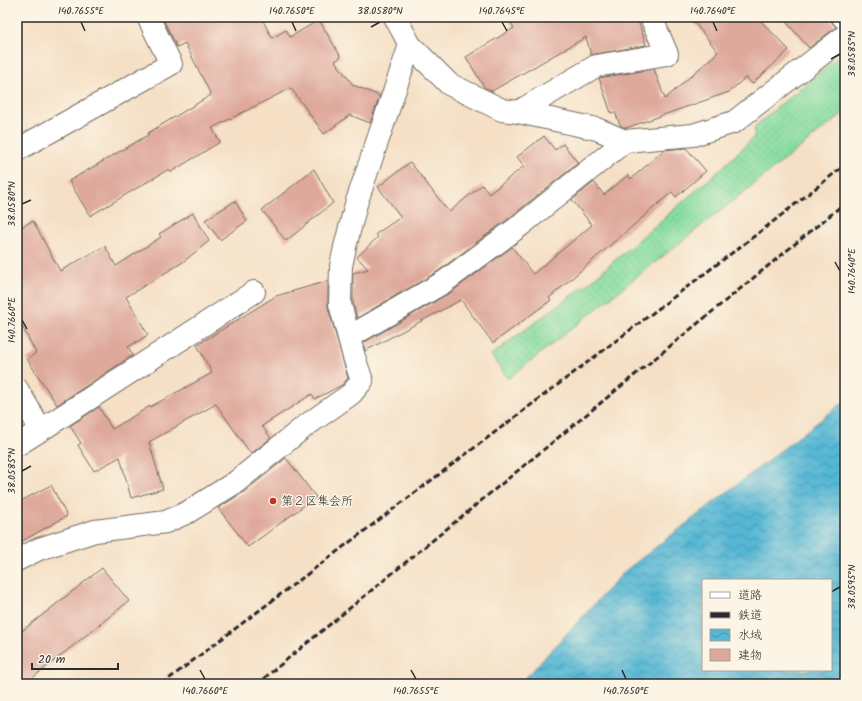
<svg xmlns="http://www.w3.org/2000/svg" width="862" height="701" viewBox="0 0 862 701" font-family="Kalam,'Klee One',sans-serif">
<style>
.grass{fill:url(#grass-dots);stroke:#588466}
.water{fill:url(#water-waves);stroke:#407180;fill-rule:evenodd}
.building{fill:#dea89b}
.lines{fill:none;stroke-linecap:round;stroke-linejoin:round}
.minor-casing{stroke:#726a61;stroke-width:24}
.minor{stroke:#fff;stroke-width:22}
.rail{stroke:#2b2b2b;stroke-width:3;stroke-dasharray:6 3;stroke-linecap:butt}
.ticks{fill:none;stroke:#2b2b2b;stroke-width:1.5}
.poi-dot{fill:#c8321e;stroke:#fcf5e5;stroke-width:1.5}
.labels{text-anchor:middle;stroke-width:3;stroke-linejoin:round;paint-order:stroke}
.poi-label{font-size:12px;fill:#2b2b2b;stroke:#fcf5e5;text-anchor:start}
.neatline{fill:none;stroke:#2b2b2b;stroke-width:1.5}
.ticks-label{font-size:10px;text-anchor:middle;fill:#2b2b2b}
</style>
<defs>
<pattern id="grass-dots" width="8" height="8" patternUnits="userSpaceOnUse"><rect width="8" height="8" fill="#85dca0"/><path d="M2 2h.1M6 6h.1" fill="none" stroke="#73bd8a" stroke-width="1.8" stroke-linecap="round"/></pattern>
<pattern id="water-waves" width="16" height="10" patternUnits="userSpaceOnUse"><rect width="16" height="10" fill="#55b7d4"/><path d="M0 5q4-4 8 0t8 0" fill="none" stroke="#4795ac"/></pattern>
</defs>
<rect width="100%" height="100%" fill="#fcf5e5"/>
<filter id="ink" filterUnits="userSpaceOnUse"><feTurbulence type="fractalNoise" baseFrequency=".025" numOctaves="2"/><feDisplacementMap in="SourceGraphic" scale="8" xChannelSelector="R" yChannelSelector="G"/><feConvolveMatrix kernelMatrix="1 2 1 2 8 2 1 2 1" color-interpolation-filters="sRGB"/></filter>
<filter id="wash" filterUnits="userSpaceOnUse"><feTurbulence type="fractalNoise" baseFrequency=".012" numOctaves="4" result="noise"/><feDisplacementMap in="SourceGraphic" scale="16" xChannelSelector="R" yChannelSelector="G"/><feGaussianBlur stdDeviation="0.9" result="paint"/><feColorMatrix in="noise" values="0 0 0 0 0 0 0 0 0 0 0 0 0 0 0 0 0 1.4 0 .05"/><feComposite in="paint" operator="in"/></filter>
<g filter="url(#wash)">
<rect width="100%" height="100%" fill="#f5e0c6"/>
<path class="grass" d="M845,51V112L508,379L491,355L591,281L722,168L754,137L755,126Z"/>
<path class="water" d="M845,401V684H520L625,571ZM703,580H831V670H703Z"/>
<g id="blocks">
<path class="building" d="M162,17H261L272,38L286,30L290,37L319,20L341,57L335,61L353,85L380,96L370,123L350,115L324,134L291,88L212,128L220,142L171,172L169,169L90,216L69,181L148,135V133L211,95L185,43L177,47Z
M507,17H637L646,45L591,55L586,37L492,91L484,87L466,57L514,28Z
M690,17H757L789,50L752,84L746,77L729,92L626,128L620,125L615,112L611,113L599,78L654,69L665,99L718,52Z
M782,17H831V21L836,27L809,48Z
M544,136L555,150L563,144L578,163L513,215L437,272L357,318L353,303V273L368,269L357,257L378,237L376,234L401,217L378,187L410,162L449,212L482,185L489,194L524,166L517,157Z
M686,148L706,171L676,197L672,192L549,298L551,300L493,343L461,300L365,351L363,343L450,293L512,247L533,274L592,225L572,200L594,182L604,195L628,175L631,179L664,150Z
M314,169L333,203L286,241L262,210Z
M235,201L247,221L220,240L205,220Z
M193,213L209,241L183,262L126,297L148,335L128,347L133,355L57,405L27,359L36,353L17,316V229L33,221L60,271L105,246L116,266L161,237L159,234Z
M328,281V307L348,378L342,385L315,399L312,394L262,426L271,438L251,454L216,404L149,442L163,489L131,498L120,457L94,471L78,445L81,443L70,426L99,407L112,429L150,406V407L212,373L197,345L276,296Z
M286,458L316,497L248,547L218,508L244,492Z
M51,485L67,516L17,544V503Z
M102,568L129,601L25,684H17V635Z"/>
</g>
</g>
<g filter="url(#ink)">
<use href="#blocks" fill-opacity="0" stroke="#726a61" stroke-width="1"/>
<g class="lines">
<defs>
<path id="minor" d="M395,17L410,45L449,84L502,110L518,112L597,129L625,141L693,135L734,122L845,36
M843,17L845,19
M518,112L596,66L667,54L651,17
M17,150L171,64L148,17
M349,337L444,282L521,225L625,141
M17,389L41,430
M17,445L41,430L254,292
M17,560L39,549L95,531L166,522L188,512L236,482L304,427L351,394L362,381L354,357L340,304L341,266L345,247L356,204L410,45"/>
</defs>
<use href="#minor" class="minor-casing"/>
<use href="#minor" class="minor"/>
<path class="rail" d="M162,684L765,228L845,165
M257,684L845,203"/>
</g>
</g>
<path class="ticks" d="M81,22L85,31M292,22L296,31M502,22L507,31M713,22L717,31M371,27L380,22M831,59L840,54M22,204L31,200M835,262L840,271M22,320L27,329M22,471L31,466M831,592L840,587M200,670L205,679M411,670L416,679M622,670L626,679"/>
<circle class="poi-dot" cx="273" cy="501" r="4"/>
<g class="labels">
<g class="poi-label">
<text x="281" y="505">第２区集会所</text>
</g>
</g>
<rect width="862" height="701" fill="none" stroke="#fcf5e5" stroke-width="44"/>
<rect x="702" y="579" width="130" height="92" fill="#fcf5e5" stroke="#a8a49b"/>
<rect x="710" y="592" width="20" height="6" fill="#ffffff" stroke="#a8a49b"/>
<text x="738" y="599" font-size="12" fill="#2b2b2b">道路</text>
<rect x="710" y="612" width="20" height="6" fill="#2b2b2b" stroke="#a8a49b"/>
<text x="738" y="619" font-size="12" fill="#2b2b2b">鉄道</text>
<rect x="710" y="629" width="20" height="12" fill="url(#water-waves)" stroke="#a8a49b"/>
<text x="738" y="639" font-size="12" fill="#2b2b2b">水域</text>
<rect x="710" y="649" width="20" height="12" fill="#dea89b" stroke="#a8a49b"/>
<text x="738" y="659" font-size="12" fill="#2b2b2b">建物</text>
<path d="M32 663v6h86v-6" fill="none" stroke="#2b2b2b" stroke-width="2"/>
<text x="38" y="663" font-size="12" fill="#2b2b2b" stroke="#fcf5e5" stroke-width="3" paint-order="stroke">20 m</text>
<rect x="22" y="22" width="818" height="657" class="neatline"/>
<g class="ticks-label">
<text x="81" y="14">140.7655°E</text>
<text x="292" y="14">140.7650°E</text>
<text x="380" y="14">38.0580°N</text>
<text x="502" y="14">140.7645°E</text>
<text x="713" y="14">140.7640°E</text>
<text transform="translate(851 54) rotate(-90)" y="4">38.0585°N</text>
<text transform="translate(11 204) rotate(-90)" y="4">38.0580°N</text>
<text transform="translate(851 271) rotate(-90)" y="4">140.7640°E</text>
<text transform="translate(11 320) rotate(-90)" y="4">140.7660°E</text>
<text transform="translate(11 471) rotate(-90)" y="4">38.0585°N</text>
<text transform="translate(851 587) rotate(-90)" y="4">38.0595°N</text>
<text x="205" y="694">140.7660°E</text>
<text x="416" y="694">140.7655°E</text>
<text x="626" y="694">140.7650°E</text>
</g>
</svg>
